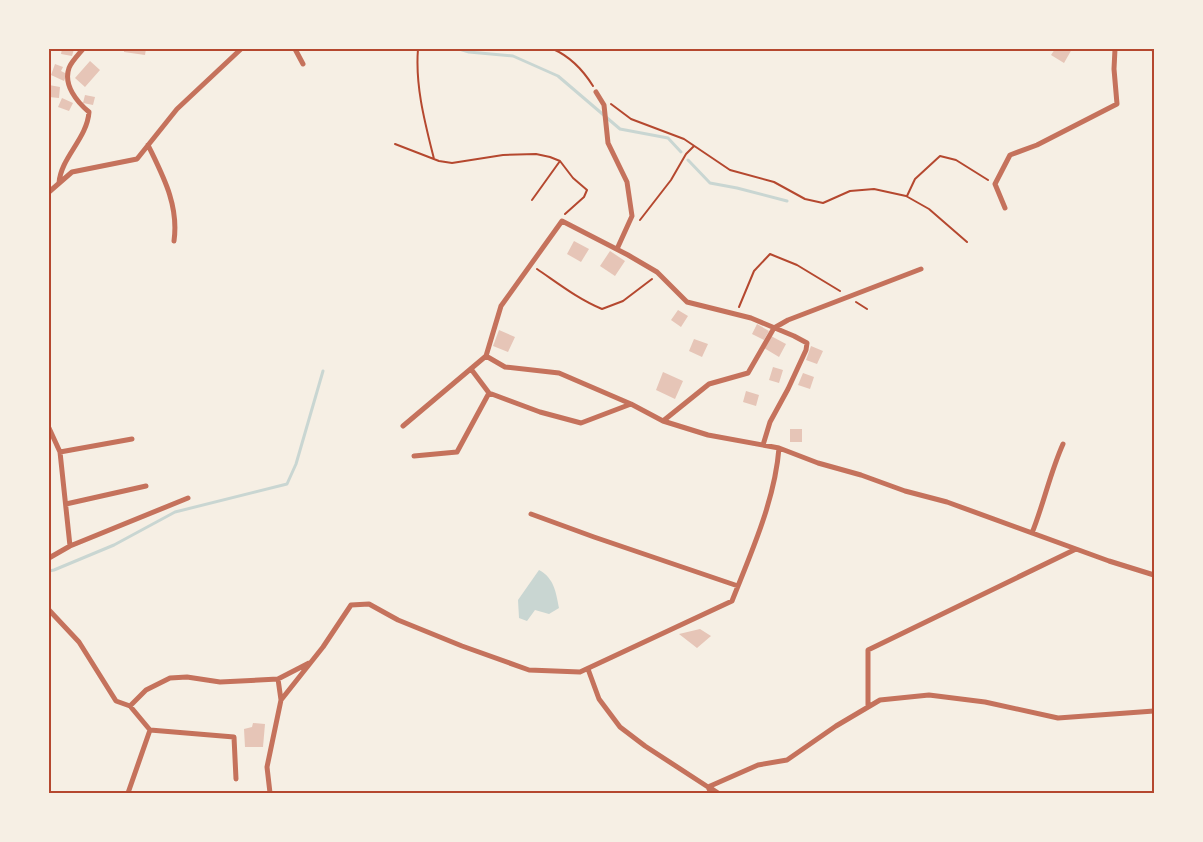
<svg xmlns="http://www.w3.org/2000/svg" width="1203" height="842" viewBox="0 0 1203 842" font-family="'Roboto Condensed',sans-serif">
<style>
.water{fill:#c9d6d2}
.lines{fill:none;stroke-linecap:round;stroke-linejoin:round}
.stream{stroke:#c9d6d2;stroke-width:3}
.building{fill:#e6c5b7}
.path{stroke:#b5482f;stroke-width:2}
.minor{stroke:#c5725c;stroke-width:5}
.neatline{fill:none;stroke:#b5482f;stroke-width:2}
</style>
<rect width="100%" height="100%" fill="#f6efe4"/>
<path class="water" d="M539,570C554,578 556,592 559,608L549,614L535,610L527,621L519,618L518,600Z"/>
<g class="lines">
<path class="stream" d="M459,49L469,52L513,56L558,76L620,129L668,138L681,152
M688,160L710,183L737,188L787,201
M49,571L54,570L114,545L175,512L287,484L296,464L323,371"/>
</g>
<path class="building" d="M62,49H74L72,56L61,54Z
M124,49H146L145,55L124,52Z
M1055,49H1072L1064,63L1051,55Z
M90,61L100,70L85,87L75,78Z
M55,64L63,67L61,71L67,74L64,81L51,75Z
M49,85L60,87L59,98L49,97Z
M85,95L95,97L93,105L83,103Z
M62,98L73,103L69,111L58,107Z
M574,241L589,249L581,262L567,254Z
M610,251L625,261L615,276L600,266Z
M678,310L688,316L681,327L671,320Z
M757,324L769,331L764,340L752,334Z
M499,330L515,337L508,352L493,346Z
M771,336L786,344L779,357L764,348Z
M694,339L708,344L702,357L689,351Z
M811,346L823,351L817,364L806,360Z
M773,367L783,370L779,383L769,380Z
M663,372L683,381L675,399L656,390Z
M803,373L814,377L810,389L798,385Z
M746,391L759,395L756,406L743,402Z
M790,429H802V442H790Z
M700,629L711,636L697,648L679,634Z
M253,723L265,724L263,747H245L244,729L252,727Z"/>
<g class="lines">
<path class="path" d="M418,49C415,86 425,123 434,159
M553,49C571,57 583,70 593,86
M611,104L631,119L684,139L730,170L774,182L805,199L823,203L850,191L874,189L906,196L929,209L967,242
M395,144L439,161L452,163L503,155L536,154L550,157L560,161L573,178L587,190L584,197L565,214
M907,196L915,179L940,156L956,160L988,180
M532,200L560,161
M640,220L671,180L686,154L694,146
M537,269C559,284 578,299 602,309L623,301L652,279
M856,302L867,309
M739,307L754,271L770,254L797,265L840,291"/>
<path class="minor" d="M295,49L303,64
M1153,49H1154
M596,92L604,105L608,143L627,182L632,216L617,249
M148,145C163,176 179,205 174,241
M59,183C61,157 87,139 89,112C77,102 63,85 69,68C71,62 79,54 83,49
M49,192L72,172L137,159L177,109L241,49
M1005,208L995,184L1010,155L1037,145L1117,104L1114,69L1115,49
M471,369L489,393L540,412L581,423L631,404
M663,421L709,384L748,373L774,328L788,320L921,269
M403,426L486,356
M49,428L60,452L70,546L49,558
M763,445L770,422L788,389L806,350L807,343L794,336L751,318L687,302L657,272L628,255L562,221L501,306L486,356L505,367L559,373L631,404L663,421L708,435L779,448L818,463L861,475L905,491L947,502L1109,561L1154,575
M60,452L132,439
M414,456L457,452L489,393
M66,504L146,486
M531,514L594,537L738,586
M1032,533C1044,503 1050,473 1063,444
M70,546L188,498
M49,610L79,642L116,701L130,706L150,730
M588,669L599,699L620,727L645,746L708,787L711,793
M278,679L281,700
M130,706L146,690L170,678L187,677L220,682L278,679L309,663
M868,707V650L1076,549
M708,787L758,765L787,760L836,726L880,700L929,695L985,702L1058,718L1154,711
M709,787L718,793
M128,793L150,730L234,737L236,779
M270,793L267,767L281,700L323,647L351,605L369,604L398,620L462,646L529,670L580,672L732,601C751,553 775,500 779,448"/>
</g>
<rect width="1203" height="842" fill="none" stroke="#f6efe4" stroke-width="100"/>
<rect x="50" y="50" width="1103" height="742" class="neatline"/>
</svg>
